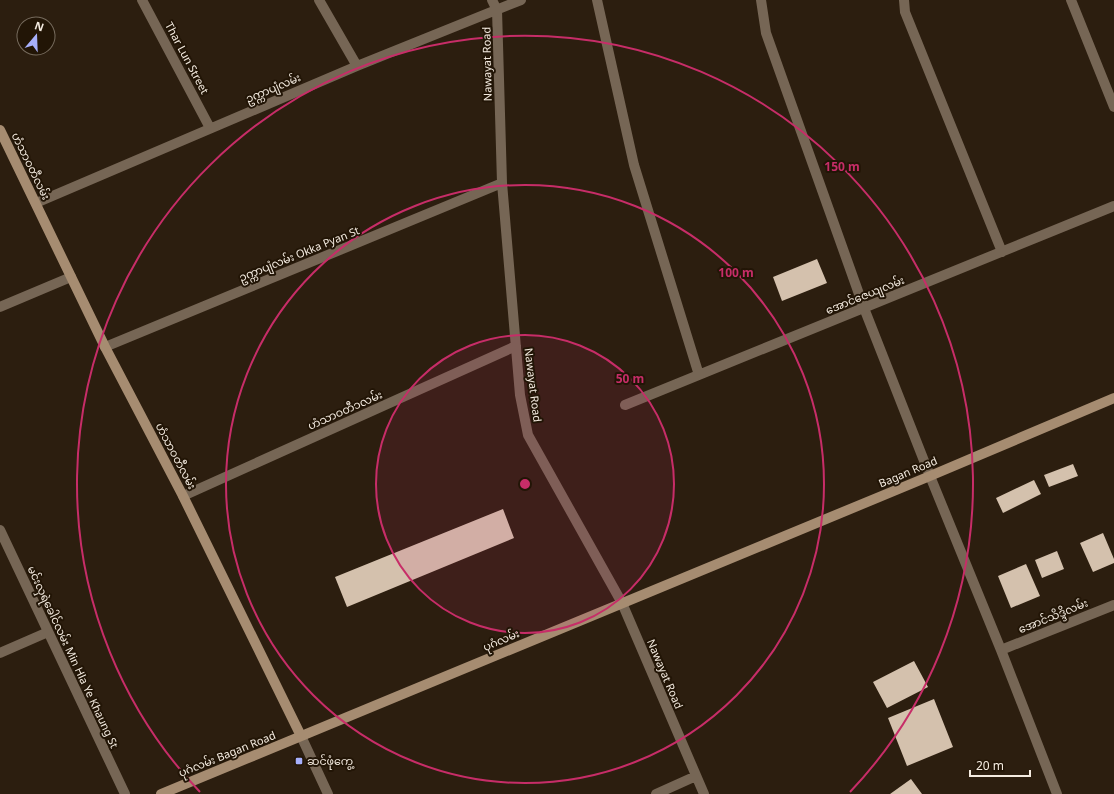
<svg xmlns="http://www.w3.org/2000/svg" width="1114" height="794" viewBox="0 0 1114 794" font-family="'Noto Sans','Noto Sans Myanmar',sans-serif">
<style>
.building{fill:#d4c1ad}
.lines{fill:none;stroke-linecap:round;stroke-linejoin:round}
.street{stroke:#766655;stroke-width:10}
.secondary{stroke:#a68c71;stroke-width:10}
.ring{fill:none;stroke:#c72d68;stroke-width:2}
.poi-dot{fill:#a7b0fc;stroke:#221506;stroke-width:1.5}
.labels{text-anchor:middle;stroke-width:4;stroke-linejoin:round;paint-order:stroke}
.street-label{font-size:11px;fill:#f4ebe0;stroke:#221506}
.poi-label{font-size:11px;fill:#f4ebe0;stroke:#221506;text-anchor:start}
.centre{fill:#c72d68;stroke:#221506;stroke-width:2}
.ring-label{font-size:12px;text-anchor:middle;font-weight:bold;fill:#c72d68;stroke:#221506;stroke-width:4;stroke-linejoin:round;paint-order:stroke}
</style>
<rect width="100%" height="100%" fill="#2c1e0f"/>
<path class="building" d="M817,259L827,283L782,301L773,277Z
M1073,464L1078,476L1049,487L1044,475Z
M1034,480L1041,494L1003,513L996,498Z
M503,509L514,538L347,607L335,577Z
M1103,533L1114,559V563L1093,572L1080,543Z
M1057,551L1064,569L1042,578L1035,560Z
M1026,564L1040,596L1011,608L998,576Z
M914,661L928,687L887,708L873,682Z
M934,699L953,747L907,766L888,718Z
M911,779L922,794H890Z"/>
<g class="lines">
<path class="street" d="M142,0L210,128
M319,0L357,66
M492,0L497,10L502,183L520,395L528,435L622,603L704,794
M597,0L634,165L699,375
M761,0L766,33L864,308L930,476L1001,650L1057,794
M904,0L905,12L1002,252
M1071,0L1114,107
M36,203L357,66L521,0
M0,307L71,277
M105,347L502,183
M625,405L1114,206
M183,496L516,346
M0,530L125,794
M1001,650L1114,605
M0,653L48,632
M301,736L328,794
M656,794L696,776"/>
<path class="secondary" d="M0,130L105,347L183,496L301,736
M161,794L930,476L1114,398"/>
</g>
<circle cx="525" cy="484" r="149" fill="#c72d68" fill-opacity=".12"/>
<g class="ring">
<circle cx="525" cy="484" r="149"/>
<circle cx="525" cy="484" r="299"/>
<path d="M200 792A448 448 0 1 1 850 792"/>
</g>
<rect class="poi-dot" x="295" y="757" width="8" height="8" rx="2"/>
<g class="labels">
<g class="street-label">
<text transform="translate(187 58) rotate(62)" y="4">Thar Lun Street</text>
<text transform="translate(487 64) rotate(-91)" y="4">Nawayat Road</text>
<text transform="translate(273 88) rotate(-23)" y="4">ဥက္ကာပျံလမ်း</text>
<text transform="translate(31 166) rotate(64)" y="4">ဟံသာဝတီလမ်း</text>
<text transform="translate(299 254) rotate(-22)" y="4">ဥက္ကာပျံလမ်း Okka Pyan St</text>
<text transform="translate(865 295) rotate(-22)" y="4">အောင်ဇေယျလမ်း</text>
<text transform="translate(533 385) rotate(83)" y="4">Nawayat Road</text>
<text transform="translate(345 410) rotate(-24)" y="4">ဟံသာဝတီ၁လမ်း</text>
<text transform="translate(176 456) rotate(62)" y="4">ဟံသာဝတီလမ်း</text>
<text transform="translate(908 472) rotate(-23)" y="4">Bagan Road</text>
<text transform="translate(1053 616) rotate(-22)" y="4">အောင်သိဒ္ဒိလမ်း</text>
<text transform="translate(501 640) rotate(-23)" y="4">ပုဂံလမ်း</text>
<text transform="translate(73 657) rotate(65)" y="4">မင်းလှရဲခေါင်လမ်း Min Hla Ye Khaung St</text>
<text transform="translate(665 674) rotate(67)" y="4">Nawayat Road</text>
<text transform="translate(227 754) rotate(-22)" y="4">ပုဂံလမ်း Bagan Road</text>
</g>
<g class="poi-label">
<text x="307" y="765">ဆင်ဖုံကွေ့</text>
</g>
</g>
<circle cx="525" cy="484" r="6" class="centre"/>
<g class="ring-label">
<text x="842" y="171">150 m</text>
<text x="736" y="277">100 m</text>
<text x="630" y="383">50 m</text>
</g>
<g transform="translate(36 36) rotate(19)"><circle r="19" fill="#221506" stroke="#766b5d"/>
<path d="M0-3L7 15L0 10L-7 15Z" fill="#a7b0fc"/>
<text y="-6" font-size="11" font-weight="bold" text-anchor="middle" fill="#f4ebe0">N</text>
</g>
<path d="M970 770v6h60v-6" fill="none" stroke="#f4ebe0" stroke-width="2"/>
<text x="976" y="770" font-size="12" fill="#f4ebe0" stroke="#221506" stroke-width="3" paint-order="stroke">20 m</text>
</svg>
